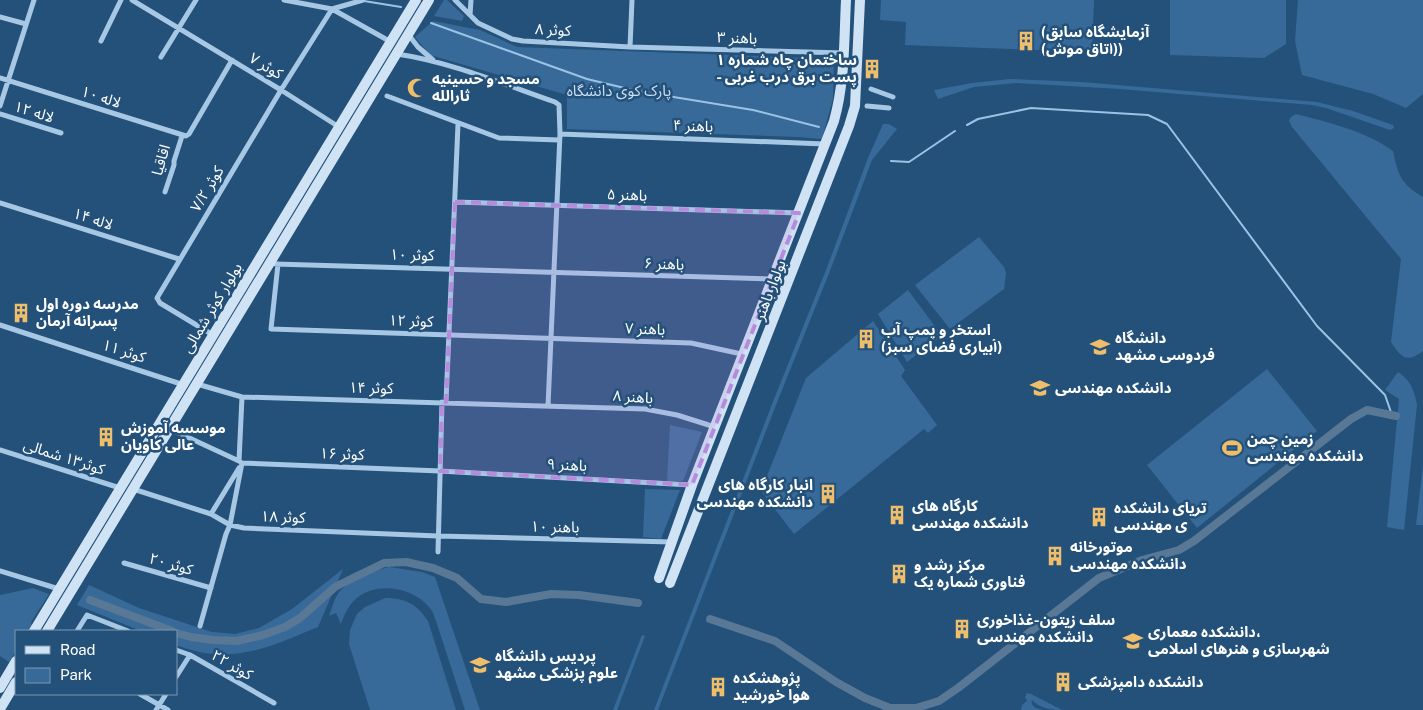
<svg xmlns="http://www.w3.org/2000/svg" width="1423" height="710" viewBox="0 0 1423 710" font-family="'Public Sans','Noto Sans Arabic',sans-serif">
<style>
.green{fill:#376a98}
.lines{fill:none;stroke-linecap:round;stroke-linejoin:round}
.stream{stroke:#9bc3e5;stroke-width:2}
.canal{stroke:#587896;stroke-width:8}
.street{stroke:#a7c8e4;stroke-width:5}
.secondary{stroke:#d0e3f4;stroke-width:10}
.marked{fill:#b68bdc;fill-opacity:0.2;stroke:#b68bdc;stroke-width:4;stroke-dasharray:10 6;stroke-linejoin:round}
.labels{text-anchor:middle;stroke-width:5;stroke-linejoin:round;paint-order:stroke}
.street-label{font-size:15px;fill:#fff;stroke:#24517a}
.poi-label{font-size:15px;font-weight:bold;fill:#fff;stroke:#24517a;text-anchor:start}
.park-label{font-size:15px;fill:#cae0f4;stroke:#24517a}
</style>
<rect width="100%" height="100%" fill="#24517a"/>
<path class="green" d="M444,0H447L464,16L462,21L434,16Z
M881,0H1094L1092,52L905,45L906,22L880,20Z
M1170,0H1286V44L1264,58L1170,55Z
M1298,0H1423V94L1406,108L1373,94L1302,75L1295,41Z
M433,21L480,30L517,47L834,59L833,98L822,139L798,137L567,129V95L430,55L415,37Z
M1010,79L1082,82L1317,102L1353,111L1393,125L1394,128L1390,130L1326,108L1312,105L1120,89L1016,83L974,87L938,99L934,90L972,83Z
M1296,114C1327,122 1366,131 1393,151C1398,175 1401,184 1423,197V351C1406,364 1401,357 1391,342L1401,259L1292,127L1289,121L1291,117Z
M883,124H889L897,129L872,160L830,271L778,400L658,710H654L774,399L826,270L868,158Z
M979,237L1004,267L1006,273L1004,289L950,329L915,285Z
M908,290L942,336L907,362L878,314Z
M873,321L905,370L901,376L937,425L928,433L924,429L794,534L761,491L806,378Z
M1267,369L1317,431L1197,528L1147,465Z
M1398,372C1410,379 1415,392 1417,405L1404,530L1387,527L1399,399L1385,390Z
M670,425L702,432L683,481H667Z
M1423,465V525H1416Z
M645,489L680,490L661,539L643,537Z
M389,567L422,572L435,577L480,710H465L436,621C434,616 433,611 429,607C413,588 378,581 357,598C349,604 344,615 341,624L336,613L329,616C332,608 335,596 340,591C352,578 373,571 389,567Z
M343,569L318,627C267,648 231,666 176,645V631H141L77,605L89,585L139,608L212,632L235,634L259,628L292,609Z
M33,588L49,594L31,622L32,627L29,631H16V651L9,662L0,656V595Z
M385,598C405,598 417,604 428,621L456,710H370L349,644L350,630L357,614L365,607Z
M642,635L645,636L617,710H613Z
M1027,693L1031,694L1062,710C1050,710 1040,708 1032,700C1030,706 1037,709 1042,710H1021L1022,705L1027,701L1025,697Z"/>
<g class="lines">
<path class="stream" d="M364,1L401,7
M431,23L587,79L637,91L753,110L819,127
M967,125L978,119L1031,108L1148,115L1167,124L1317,326L1385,395L1392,415
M891,161L909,162L955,131"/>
<path class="canal" d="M90,600L172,631
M710,619L775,641L836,682L865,698L890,708H916L939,701L958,688L1099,578L1142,560L1179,550L1194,541L1351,419L1367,410L1396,416
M176,633L191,637L213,640L237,641L263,635L285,627L300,618L335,587L353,578L384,563L406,562L433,568L457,578L481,599L506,602L551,594L579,595L638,603"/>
<path class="street" d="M132,0L281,90L339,127
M284,0L332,9L391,42
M455,0L478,23L512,39L523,41L630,47L844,53
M470,15L471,0
M0,17L26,24
M408,34L418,47L433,60
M101,41L121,0
M630,47L632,0
M397,54C451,62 503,84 555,102L559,105L560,134L548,406
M161,57L196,0
M0,78L186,136L189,134L232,60
M871,89L893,97
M387,96L499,138L559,140
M0,106L34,0
M867,106L889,108
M0,114L61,133
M560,134L825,144
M165,192L174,165V161L182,136
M455,202L799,213
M0,203L179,259
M275,264L773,279
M278,264L271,329L691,343L737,353
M0,325L184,385
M213,335L160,303L157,298L281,90L332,9L363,0
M197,384L242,397L645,409L677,415L715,427
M446,402L458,124
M170,429L239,461
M0,450L120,488
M242,463L440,471L691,485
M133,489L211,514L230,525L244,528L438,536L672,542
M211,514L239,468
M438,552L442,402
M124,563L211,588
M0,571L59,589
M200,626L226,534L230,525L242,463L239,461L242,397
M77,631L87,615L128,631
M176,650L190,655L274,703
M176,677L190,655
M140,694L168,710
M156,710L166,694"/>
<path class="secondary" d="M659,578L692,485L834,121C845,82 844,41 846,0
M670,583L849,126L855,106L860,0
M34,631L416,0
M47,631L429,0
M0,688L16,661
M0,709L16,682"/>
</g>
<path class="marked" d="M455,202L799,213L692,485L440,471L442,402H446Z"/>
<defs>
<symbol id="building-bare" viewBox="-9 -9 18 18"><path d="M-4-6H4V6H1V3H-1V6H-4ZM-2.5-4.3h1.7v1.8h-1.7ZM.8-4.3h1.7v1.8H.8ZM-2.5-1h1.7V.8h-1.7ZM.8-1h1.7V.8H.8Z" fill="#efbe6b" stroke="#24517a" stroke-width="2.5" paint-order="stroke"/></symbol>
<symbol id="mosque-bare" viewBox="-9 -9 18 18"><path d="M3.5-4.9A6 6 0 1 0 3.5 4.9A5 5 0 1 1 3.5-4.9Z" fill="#efbe6b" stroke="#24517a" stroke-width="2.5" paint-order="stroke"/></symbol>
<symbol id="university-bare" viewBox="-9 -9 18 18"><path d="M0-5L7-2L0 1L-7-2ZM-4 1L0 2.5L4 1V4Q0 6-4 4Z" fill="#efbe6b" stroke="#24517a" stroke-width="2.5" paint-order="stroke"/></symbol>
<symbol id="stadium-bare" viewBox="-9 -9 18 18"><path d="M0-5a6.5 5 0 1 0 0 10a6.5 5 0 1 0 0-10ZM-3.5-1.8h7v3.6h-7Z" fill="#efbe6b" stroke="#24517a" stroke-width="2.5" paint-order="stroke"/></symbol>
</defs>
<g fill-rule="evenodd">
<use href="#building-bare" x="1012" y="27" width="28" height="28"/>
<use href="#building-bare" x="858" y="55" width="28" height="28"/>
<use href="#mosque-bare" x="403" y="74" width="28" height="28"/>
<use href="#building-bare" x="7" y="299" width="28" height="28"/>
<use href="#building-bare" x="852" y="325" width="28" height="28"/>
<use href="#university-bare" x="1086" y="333" width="28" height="28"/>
<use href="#university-bare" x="1026" y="374" width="28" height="28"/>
<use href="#building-bare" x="92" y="423" width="28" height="28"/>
<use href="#stadium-bare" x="1218" y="434" width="28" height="28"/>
<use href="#building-bare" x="814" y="480" width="28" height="28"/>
<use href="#building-bare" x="883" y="501" width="28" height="28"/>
<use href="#building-bare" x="1085" y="503" width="28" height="28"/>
<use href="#building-bare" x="1041" y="542" width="28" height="28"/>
<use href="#building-bare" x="885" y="560" width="28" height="28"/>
<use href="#building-bare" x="948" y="615" width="28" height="28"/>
<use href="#university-bare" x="1119" y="627" width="28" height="28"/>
<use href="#university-bare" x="466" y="651" width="28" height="28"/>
<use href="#building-bare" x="1049" y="668" width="28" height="28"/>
<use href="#building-bare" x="704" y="673" width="28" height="28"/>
</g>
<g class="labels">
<g class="street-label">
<text transform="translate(553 30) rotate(3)" y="5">کوثر ۸</text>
<text transform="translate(737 38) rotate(2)" y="5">باهنر ۳</text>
<text transform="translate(266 66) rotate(31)" y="5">کوثر ۷</text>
<text transform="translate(101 97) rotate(18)" y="5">لاله ۱۰</text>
<text transform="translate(34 112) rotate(17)" y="5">لاله ۱۲</text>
<text transform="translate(693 126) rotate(2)" y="5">باهنر ۴</text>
<text transform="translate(161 160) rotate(-74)" y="5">اقاقیا</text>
<text transform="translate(207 189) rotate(-59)" y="5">کوثر ۷/۲</text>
<text transform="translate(627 195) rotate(2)" y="5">باهنر ۵</text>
<text transform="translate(93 219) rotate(18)" y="5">لاله ۱۴</text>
<text transform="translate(412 255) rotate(1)" y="5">کوثر ۱۰</text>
<text transform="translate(664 264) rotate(2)" y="5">باهنر ۶</text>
<text transform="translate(770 290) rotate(-69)" y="5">بولوار باهنر</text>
<text transform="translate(212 308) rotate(-59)" y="5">بولوار کوثر شمالی</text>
<text transform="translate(411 321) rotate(2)" y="5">کوثر ۱۲</text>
<text transform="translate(645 329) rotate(2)" y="5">باهنر ۷</text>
<text transform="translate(124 351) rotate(18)" y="5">کوثر ۱۱</text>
<text transform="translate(371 388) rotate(1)" y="5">کوثر ۱۴</text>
<text transform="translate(633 397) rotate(4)" y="5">باهنر ۸</text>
<text transform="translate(342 454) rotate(2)" y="5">کوثر ۱۶</text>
<text transform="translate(64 457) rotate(18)" y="5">کوثر۱۳ شمالی</text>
<text transform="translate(567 465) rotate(3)" y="5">باهنر ۹</text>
<text transform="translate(283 517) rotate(2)" y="5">کوثر ۱۸</text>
<text transform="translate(555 527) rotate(1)" y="5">باهنر ۱۰</text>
<text transform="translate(171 564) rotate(16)" y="5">کوثر ۲۰</text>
<text transform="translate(232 665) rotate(30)" y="5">کوثر ۲۲</text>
</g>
<g class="poi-label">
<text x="1041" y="37">(آزمایشگاه سابق<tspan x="1041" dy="17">(اتاق موش))</tspan></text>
<text x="857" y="65" text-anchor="end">ساختمان چاه شماره ۱<tspan x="857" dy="17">- پست برق درب غربی</tspan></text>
<text x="432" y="84">مسجد و حسینیه<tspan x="432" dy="17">ثارالله</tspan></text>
<text x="36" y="309">مدرسه دوره اول<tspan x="36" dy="17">پسرانه آرمان</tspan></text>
<text x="881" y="335">استخر و پمپ آب<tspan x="881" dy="17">(آبیاری فضای سبز)</tspan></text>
<text x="1115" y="343">دانشگاه<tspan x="1115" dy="17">فردوسی مشهد</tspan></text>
<text x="1055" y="393">دانشکده مهندسی</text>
<text x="121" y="433">موسسه آموزش<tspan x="121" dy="17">عالی کاویان</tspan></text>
<text x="1247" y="444">زمین چمن<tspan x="1247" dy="17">دانشکده مهندسی</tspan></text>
<text x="813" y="490" text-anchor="end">انبار کارگاه های<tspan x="813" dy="17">دانشکده مهندسی</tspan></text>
<text x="912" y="511">کارگاه های<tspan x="912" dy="17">دانشکده مهندسی</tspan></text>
<text x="1114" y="513">تریای دانشکده<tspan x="1114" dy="17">ی مهندسی</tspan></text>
<text x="1070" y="552">موتورخانه<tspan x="1070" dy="17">دانشکده مهندسی</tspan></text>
<text x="914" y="570">مرکز رشد و<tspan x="914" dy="17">فناوری شماره یک</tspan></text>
<text x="977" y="625">سلف زیتون-غذاخوری<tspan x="977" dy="17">دانشکده مهندسی</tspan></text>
<text x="1148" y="637">دانشکده معماری،<tspan x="1148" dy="17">شهرسازی و هنرهای اسلامی</tspan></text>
<text x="495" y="661">پردیس دانشگاه<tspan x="495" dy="17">علوم پزشکی مشهد</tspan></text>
<text x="733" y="683">پژوهشکده<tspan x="733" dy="17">هوا خورشید</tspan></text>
<text x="1078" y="687">دانشکده دامپزشکی</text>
</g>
<g class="park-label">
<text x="619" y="96">پارک کوی دانشگاه</text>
</g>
</g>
<rect x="15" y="630" width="162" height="65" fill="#24517a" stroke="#7c97af"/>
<rect x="25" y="646" width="25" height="8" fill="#d0e3f4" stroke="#7c97af"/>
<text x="60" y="655" font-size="15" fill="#ffffff">Road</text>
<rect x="25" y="668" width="25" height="15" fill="#376a98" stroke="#7c97af"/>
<text x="60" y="680" font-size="15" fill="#ffffff">Park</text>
</svg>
